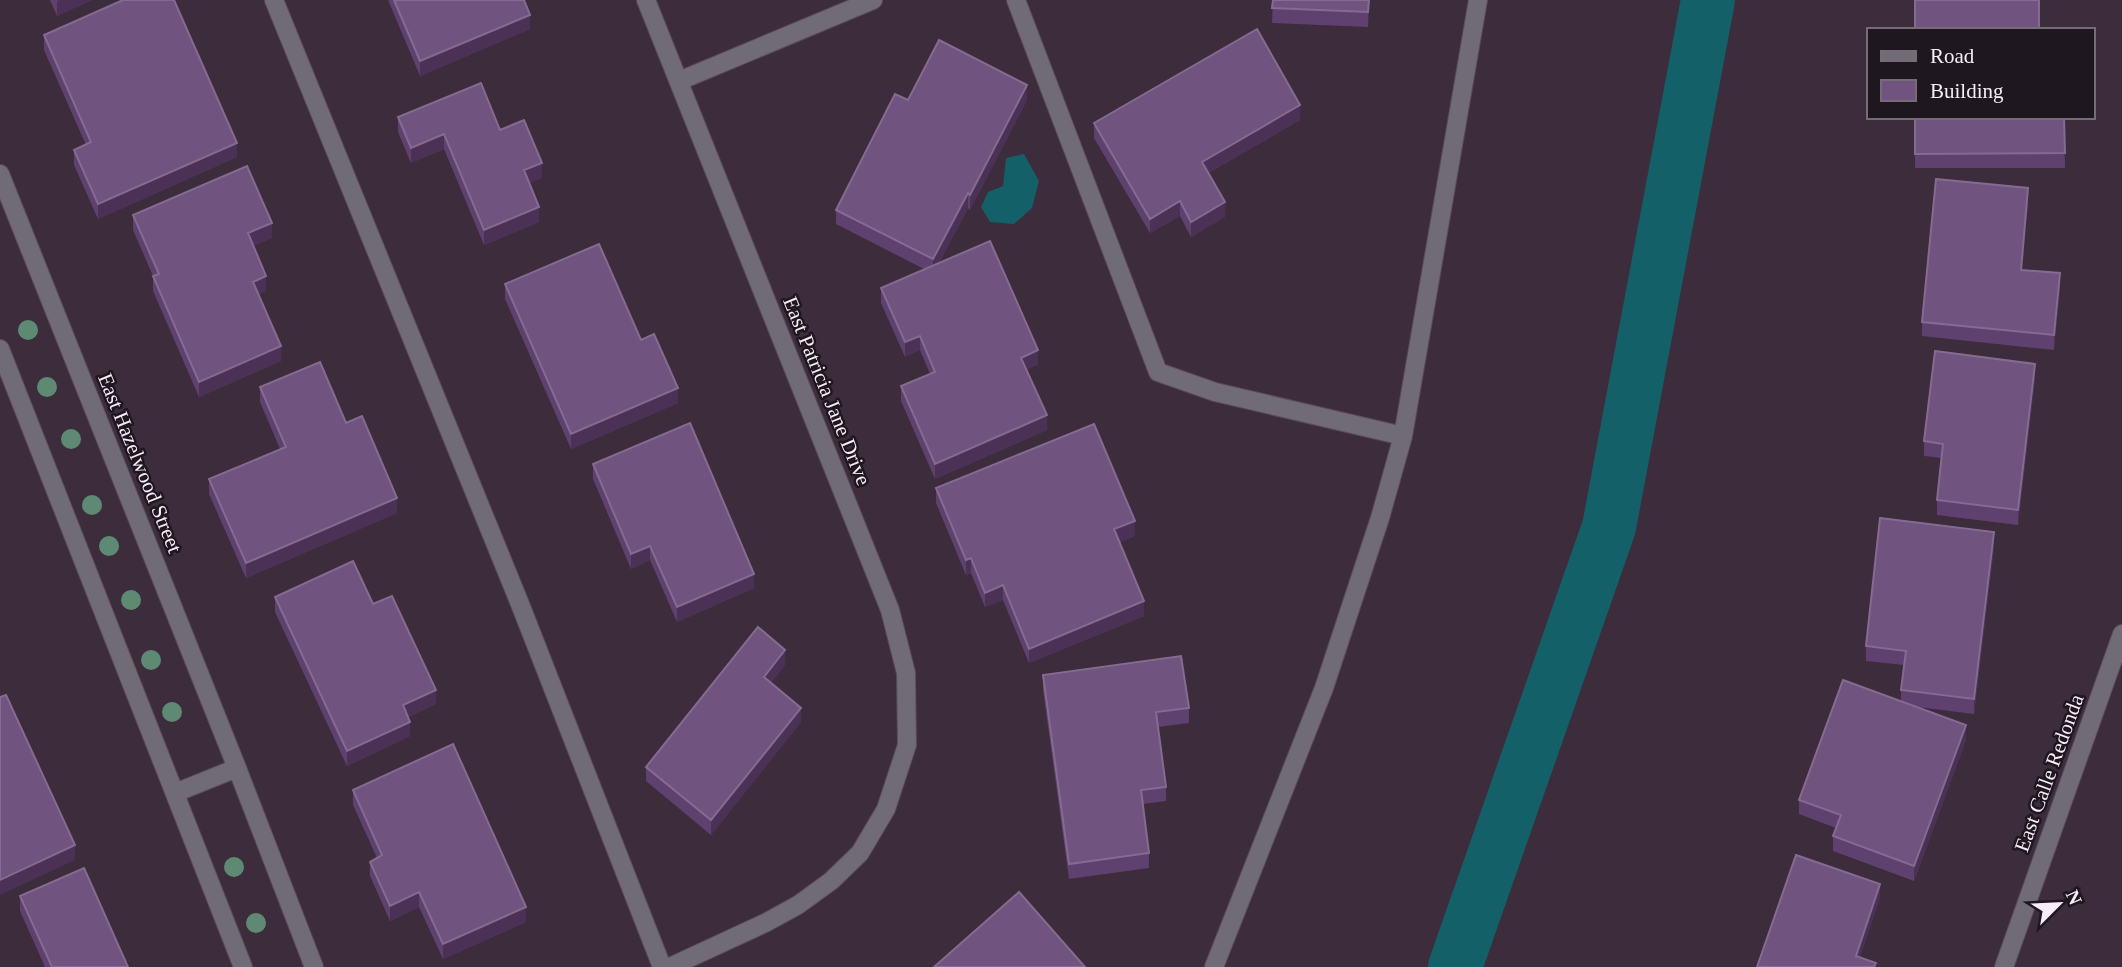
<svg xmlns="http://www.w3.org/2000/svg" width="2122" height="967" viewBox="0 0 2122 967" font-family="Georgia,serif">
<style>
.water{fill:#146068}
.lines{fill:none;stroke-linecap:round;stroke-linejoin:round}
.canal{stroke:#146068;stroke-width:54}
.lane-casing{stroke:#5a4b5a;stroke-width:20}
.street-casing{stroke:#5a4b5a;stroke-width:20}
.lane{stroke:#706b74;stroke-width:18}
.street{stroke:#706b74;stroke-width:18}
.tree{fill:#5e8a74}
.wall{fill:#5f416f}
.shaded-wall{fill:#4a3155}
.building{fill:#70537e;stroke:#856b91;stroke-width:2}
.labels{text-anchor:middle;stroke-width:5;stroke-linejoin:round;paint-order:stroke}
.street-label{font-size:21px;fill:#f7ecf7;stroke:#1f171f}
</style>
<rect width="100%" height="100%" fill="#3c2c3c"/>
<path class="water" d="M1024,154L1039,181L1032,208L1014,224L990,222L981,207L988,192L1003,186L1006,158Z"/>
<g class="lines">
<path class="canal" d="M1455,967L1609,527L1708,0"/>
<defs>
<path id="lane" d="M274,0L520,604L662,967
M1016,0L1158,372L1215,392L1403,436
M1214,967L1324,688L1380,518L1403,436L1478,0"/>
<path id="street" d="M646,0L890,610L906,673L907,745L886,809L860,853L831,881L798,905L765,923L670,967
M679,81L873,0
M0,174L237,768L314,967
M0,349L243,967
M175,793L237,768
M2004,967L2122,634"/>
</defs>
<use href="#lane" class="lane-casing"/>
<use href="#street" class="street-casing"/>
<use href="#lane" class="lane"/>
<use href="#street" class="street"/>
</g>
<g class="tree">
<circle cx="28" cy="330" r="10"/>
<circle cx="47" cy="387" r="10"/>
<circle cx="71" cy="439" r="10"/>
<circle cx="92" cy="505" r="10"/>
<circle cx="109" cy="546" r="10"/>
<circle cx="131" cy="600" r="10"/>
<circle cx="151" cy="660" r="10"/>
<circle cx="172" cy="712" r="10"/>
<circle cx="234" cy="867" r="10"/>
<circle cx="256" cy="923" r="10"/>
</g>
<path class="wall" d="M50,0H92L57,16Z
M388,0H524L530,29L420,76Z
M1273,0H1369L1368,27L1272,23Z
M44,35L237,157L98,219L74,165V150L86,145L44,50Z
M908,100H1027L970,210L968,208L939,263L1038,364L1026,370L1047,430L935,479L901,401V386L930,374L920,350L905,357L881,303V288L924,269L836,224V210Z
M398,117L500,130L542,178L529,183L539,222L484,245L444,149L411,163L398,132Z
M1915,117H2064L2065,168H1915Z
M1300,120L1208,173L1225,217L1191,237L1180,216L1150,233L1094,138V123Z
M2028,203L2022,270L2060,288L2054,350L1922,336V322Z
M133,215L272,238L253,246L266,291L259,294L281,361L199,397L153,291V276L133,230Z
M505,284L678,403L571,449L505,299Z
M2035,379L2018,525L1937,515V500L1942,458L1924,456V441Z
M260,387L346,423L397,513L246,578L209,494V479L280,449L260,402Z
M593,464L754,588L677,622L650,560L631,569L593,479Z
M936,488L1135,536L1120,542L1144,616L1029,663L1003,600L985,607L971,573L966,575L936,503Z
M1994,547L1974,714L1917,707L1966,740L1914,881L1833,851V836L1836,828L1799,814V800L1901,701V690L1904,665L1866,661V646Z
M275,597L373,604L436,704L408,717L410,736L347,766L275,612Z
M785,665L771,683L801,722L711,835L646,781V767Z
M1043,675L1189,708V723L1158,727L1166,787V801L1143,804L1149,853V868L1069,879L1043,690Z
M353,790L526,922L443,959L419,907L390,921L370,876V862L377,858L353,805Z
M20,896L128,967H45L20,911Z"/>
<path class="shaded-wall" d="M60,0H92L57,16V1Z
M530,15V29L420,76V61Z
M1027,85V100L970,210V195Z
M1300,105V120L1202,176V162Z
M444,134V149L411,163V148Z
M237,143V157L98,219V204Z
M542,163V178L524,185V170Z
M2028,188V203L2021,285V270Z
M968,193V208L933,274V259Z
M1180,201V216L1150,233V219Z
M1225,202V217L1191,237V222Z
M539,207V222L484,245V230Z
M272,223V238L248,248V233Z
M2060,273V288L2054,350V335Z
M266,276V291L253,297V282Z
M920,336V350L905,357V342Z
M281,346V361L199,397V382Z
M1038,350V364L1021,372V358Z
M2035,364V379L2018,525V510Z
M678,388V403L571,449V434Z
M1047,415V430L935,479V464Z
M397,498V513L246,578V563Z
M1135,521V536L1114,544V529Z
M1994,532V547L1974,714V699Z
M650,546V560L631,569V554Z
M971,558V573L966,575V560Z
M754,574V588L677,622V607Z
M1003,585V600L985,607V593Z
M1144,601V616L1029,663V649Z
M785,650V665L764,692V677Z
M436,690V704L403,720V705Z
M801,708V722L711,835V820Z
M410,722V736L347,766V751Z
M1966,725V740L1914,881V866Z
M75,845V860L0,895V880Z
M1880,884V899L1857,967L1856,956Z
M419,892V907L390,921V906Z
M526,907V922L443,959V944Z"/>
<path class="building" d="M123,0H174L237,143L98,204L74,150L91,142L44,35Z
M394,0H524L530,15L420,61Z
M1273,0H1369L1368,12L1272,8Z
M1915,0H2039V30H1915Z
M1257,29L1300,105L1202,162L1225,202L1191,222L1180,201L1150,219L1094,123Z
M939,40L1027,85L970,195L968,193L933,259L836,210L895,94L908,100Z
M481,83L500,130L524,120L542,163L524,170L539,207L484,230L444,134L411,148L398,117Z
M1915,117H2064L2065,153L1915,154Z
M247,166L272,223L248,233L266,276L253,282L281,346L199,382L153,276L159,274L133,215Z
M1936,179L2028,188L2021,270L2060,273L2054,335L1922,322Z
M990,241L1038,350L1021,358L1047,415L935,464L901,386L935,372L920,336L905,342L881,288Z
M599,244L641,340L654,334L678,388L571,434L505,284Z
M1935,351L2035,364L2018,510L1937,500L1943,444L1924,441Z
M320,362L346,423L362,416L397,498L246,563L209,479L286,447L260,387Z
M690,423L754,574L677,607L650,546L631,554L593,464Z
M1094,424L1135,521L1114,529L1144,601L1029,649L1003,585L985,593L971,558L966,560L936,488Z
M1880,518L1994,532L1974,699L1901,690L1906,651L1866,646Z
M353,561L373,604L392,596L436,690L403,705L410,722L347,751L275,597Z
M758,627L785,650L764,677L801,708L711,820L646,767Z
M1181,656L1189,708L1156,712L1166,787L1141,790L1149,853L1069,864L1043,675Z
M1843,680L1966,725L1914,866L1833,836L1841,815L1799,800Z
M6,695L75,845L0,880V697Z
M453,744L526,907L443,944L419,892L390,906L370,862L382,855L353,790Z
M1796,855L1880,884L1856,956L1876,963L1874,967H1757Z
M84,868L128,967H52L20,896Z
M1019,892L1085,967H934Z"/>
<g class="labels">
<g class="street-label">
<text transform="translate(827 391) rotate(68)" y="7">East Patricia Jane Drive</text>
<text transform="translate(140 463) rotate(68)" y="7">East Hazelwood Street</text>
<text transform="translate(2049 773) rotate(-70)" y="7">East Calle Redonda</text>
</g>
</g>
<rect x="1867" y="28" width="228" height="91" fill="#1f171f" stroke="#756c75" stroke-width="2"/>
<rect x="1881" y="51" width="35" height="10" fill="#706b74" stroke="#756c75" stroke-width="2"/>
<text x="1930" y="63" font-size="21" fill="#f7ecf7">Road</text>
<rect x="1881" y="80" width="35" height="21" fill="#70537e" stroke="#756c75" stroke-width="2"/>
<text x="1930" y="98" font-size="21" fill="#f7ecf7">Building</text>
<g transform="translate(2059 904) rotate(66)" stroke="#1f171f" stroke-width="5" paint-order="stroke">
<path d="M0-5L12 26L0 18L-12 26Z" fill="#f7ecf7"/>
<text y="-10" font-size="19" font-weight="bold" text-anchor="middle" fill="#f7ecf7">N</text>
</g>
</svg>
